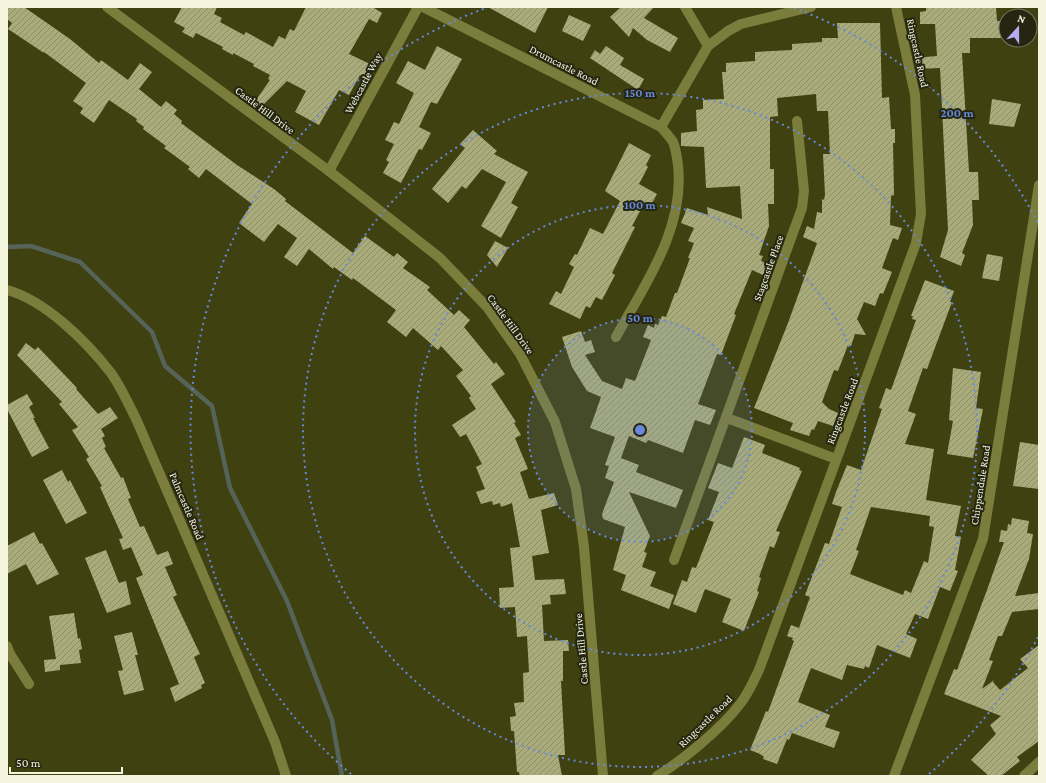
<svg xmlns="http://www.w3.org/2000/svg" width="1046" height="783" viewBox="0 0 1046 783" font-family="'Crimson Pro',serif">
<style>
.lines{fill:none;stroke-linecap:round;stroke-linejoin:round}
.stream{stroke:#566358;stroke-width:4.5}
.building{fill:url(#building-hatch);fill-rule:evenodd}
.minor{stroke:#7b7d3c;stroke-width:10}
.tertiary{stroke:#7b7d3c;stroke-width:10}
.ring{fill:none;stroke:#6888d9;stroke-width:2;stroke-dasharray:2 4}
.labels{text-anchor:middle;stroke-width:4;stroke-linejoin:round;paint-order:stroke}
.street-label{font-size:11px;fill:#f3f5dc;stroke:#252612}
.centre{fill:#6888d9;stroke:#252612;stroke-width:2}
.ring-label{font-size:12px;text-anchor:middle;font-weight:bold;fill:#6888d9;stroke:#252612;stroke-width:4;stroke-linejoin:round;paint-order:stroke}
</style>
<defs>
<pattern id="building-hatch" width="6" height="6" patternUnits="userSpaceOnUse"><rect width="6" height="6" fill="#a9ac7a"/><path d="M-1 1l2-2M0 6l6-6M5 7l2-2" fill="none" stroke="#8c8f69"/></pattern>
</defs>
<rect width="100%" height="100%" fill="#404111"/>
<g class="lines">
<path class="stream" d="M7,247L31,246L80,262L152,332L165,366L212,406L230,488L287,601L332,720L342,776"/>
</g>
<path class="building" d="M7,7H24L70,39L99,63L101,60L128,80L140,63L152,72L139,89L161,107L166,101L177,110L174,114L182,121L181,123L237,165L274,189L286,199L285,201L353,253L365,236L394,257L397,253L408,262L403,268L430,287L427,290L454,315L459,310L470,320L464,327L494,364L496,362L505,374L491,384L516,422L514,423L521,435L515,438L528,469L520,472L529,499L554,493L558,505L541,510L549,553L532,556L535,580L564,579L566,594L550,595L551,604L542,605L544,641L568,640L569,651H563V681H561L565,755H558L562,776H520L519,772H517L514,731H511L510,717L516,716L514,703L524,702L523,673L529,672L527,636L517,637L515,607L500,608L499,588L514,587L510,548L520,547L512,503L501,507L500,503L493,505L492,501L481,504L476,492L485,489L476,467L482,464L466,434L460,437L452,425L476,409L469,398L471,396L456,376L463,370L441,346L438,350L413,328L406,337L387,322L396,310L353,278L352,280L334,267L333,269L309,249L297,266L284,257L297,238L278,224L264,242L239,223L252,204L206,169L199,178L188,169L190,167L164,148L166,146L143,129L144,127L136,121L137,119L109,100L94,123L80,113L83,108L73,101L86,83L44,52V53L8,29L12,23L7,19Z
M182,7H217L214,14L222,18L220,22L244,35L246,32L273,47L279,36L285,39L290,29L294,31L306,7H375L374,8L382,13L377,23L369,19L349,54L370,64L364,77L360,75L349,95L339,90L319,125L295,112L306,91L287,81L258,110L252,106L270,80L268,79L270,75L253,66L254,64L233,53V55L222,49L223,47L196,33L193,38L182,32L185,28L174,22Z
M488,7H548L535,33Z
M621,7H654L644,18L678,38L670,52L647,40L633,28L629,37L610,17Z
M926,7H996L997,21H1000L1001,38H970V53H962L969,172H978L979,200H972L973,225L962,253L965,255L961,266L940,257L948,230L940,68L916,69L914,58L937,56L935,24H920V12L926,11Z
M569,15L591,25L583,41L562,31Z
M837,23H880L882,98L889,97L891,129H895V143H893L894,195L891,196L890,225L902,228L898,240L893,238L882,268L892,272L883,294L880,293L875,306L864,302L857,319L866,335L855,334L851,346L848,345L838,371L834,370L822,402L829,409L838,413L833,426L818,421L814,430L812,429L809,436L790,430L793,423L754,408L788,323L817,243L803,237L807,226L814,229L817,212L822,213V199L824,200L825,195L823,154H830L828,111H817L816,94L777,98L778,116L770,117V169H774V204H768L769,226L759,255L763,256L761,261L769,264L765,276L752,270L734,314L736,315L721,355L717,354L698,404L716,410L710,425L695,420L683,453L648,440L646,443L629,436L621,458L639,465L636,472L683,490L676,508L629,492L650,536L644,552L647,553L642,567L656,572L650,586L674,595L669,609L621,590L626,575L613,570L625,527L603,519L602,514L614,482L605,478L609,466L605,465L615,437L590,428L601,397L587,391L572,367L562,337L581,331L585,342L591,340L595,352L585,355L602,381L622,389L626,378L635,381L651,340L643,337L648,325L654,328L655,324L658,325L662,316L666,317L675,293H677L690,258H688L694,243L688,241L694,228L681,223L687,208L708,215L707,207L742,219L740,186L706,188L704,147L681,146V133L697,131L696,110L703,109V100L724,99L722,72H726V63L755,61V52L792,50V44L822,42V38H838Z
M437,46L462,59L437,104L431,102L419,127L431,133L422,150L419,149L401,183L383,173L389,162L386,160L394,144L385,140L394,122L399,124L414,93L396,83L408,61L425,70Z
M606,46L624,58L620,65L644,79L638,90L590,58L595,50L600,54Z
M992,99L1021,104L1014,127L989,124Z
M473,130L497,151L494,154L528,172L511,203L518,207L501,238L481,226L506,182L482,169L466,189L462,186L448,203L432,189L465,148L460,144Z
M629,143L651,155L646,165L648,167L639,184L657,194L651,205L645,202L632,226L635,227L612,273L615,275L602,300L596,297L590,308L586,306L580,319L549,304L556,291L561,294L574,267L569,264L575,254L577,255L590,228L603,234L620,201L605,191Z
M495,241L508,248L497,267L487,255Z
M987,254L1003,257L999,281L982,278Z
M925,280L954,291L950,302H952L927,369L923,368L908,411L916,414L905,444L934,449L926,500L961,506L955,536L961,537L955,570L958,571L950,591L940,587L928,619L915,614L906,634L917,639L910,658L877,645L869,668L865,666L864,669L847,665L842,680L811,668L798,702L830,715L825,727L840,732L834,748L792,733L789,740L787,739L777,764L763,759L764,757L760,754L750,750L766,711L768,712L794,641L792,640L793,638L787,636L791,625L799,628L810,597L805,595L825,543L829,544L842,507L832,504L836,492L847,465L861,470L882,409L879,408L886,388L891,390L916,320L912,319L913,316H911ZM871,507L930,516L929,526L934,527L928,563L924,561L911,593L905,590L903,595L850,574L859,551L856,550Z
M26,343L35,350L38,347L77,388L76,389L98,414L110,407L118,418L101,429L105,436L102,438L106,447L104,448L121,478L123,477L131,498L128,499L140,527L144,526L157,555L168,551L173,564L165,567L177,595L173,597L200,654L194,657L205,683L201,685L202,688L175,702L170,688L179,684L136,578L143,575L131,547L123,550L119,539L123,538L100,487L102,486L86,459L89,457L72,430L78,427L59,404L62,402L17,355Z
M953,368L981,372L976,408L983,409L973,458L947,454L953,421L949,420Z
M27,394L33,404L29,407L35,418H33L49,448L32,457L7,409V405Z
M744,437L765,445L762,453L800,468L799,470L802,471L776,531L780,532L774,548L770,546L759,577L761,578L757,591L759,592L744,631L722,622L731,599L705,589L696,613L673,604L682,580L687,582L692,567L696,568L714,522L708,520L719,492L708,488L718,463L732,468Z
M1020,442L1039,445V489L1013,486Z
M62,470L68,482L70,480L87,513L66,524L43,480Z
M1012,518L1029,521L1027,533L1033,534L1029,559L1015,596L1039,593V609L1012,612L1002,636H998L989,660L993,661L982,689L994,680L993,682L1000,690L1028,668L1020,659L1039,645V741L1017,757L1020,761L1001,776H989L971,760L996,734L990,725L1001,716L944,694L954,669L957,670L987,590L1004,542H999L1001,530L1007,531L1008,524L1011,525Z
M34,532L40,544L42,543L59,574L37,585L26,564L7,574V546Z
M106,550L119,583L126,581L131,604L107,613L85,558Z
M74,613L78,639L80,638L82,649L79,650L81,663L60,665V670L45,672L44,660L56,659L49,616Z
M132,632L138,655H135L144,690L124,695L118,671L123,670L114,636Z"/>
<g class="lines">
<path class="minor" d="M423,7L661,127C665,132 670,137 673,142C676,149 677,158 678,165C685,229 645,284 616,337
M685,7L708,46
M661,127L708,46L728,31L741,24L811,7
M329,171L418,7
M7,290C45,300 87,342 111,373C121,387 129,405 137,421L275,742L286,776
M727,418L836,459
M674,560L802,208L804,191L797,121
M7,646L10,654L29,684
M657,776C683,760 721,729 740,704C748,694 753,682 759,670L916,243L921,214L915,95L896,7
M894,776L983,539L1039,185
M1024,776L1039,762"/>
<path class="tertiary" d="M107,7L329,171L440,258L487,307L520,354L555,422L576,489L584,547L603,776"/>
</g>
<circle cx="640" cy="430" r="112" fill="#6888d9" fill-opacity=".12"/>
<g class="ring">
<circle cx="640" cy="430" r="112"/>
<circle cx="640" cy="430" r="225"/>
<circle cx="640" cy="430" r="337"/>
<path d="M1038 637A449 449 0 0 1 929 774M351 774A449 449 0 0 1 486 8M794 8A449 449 0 0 1 1038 223"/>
</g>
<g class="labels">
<g class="street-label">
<text transform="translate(918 53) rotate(78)" y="4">Ringcastle Road</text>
<text transform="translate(564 65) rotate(27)" y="4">Drumcastle Road</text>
<text transform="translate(363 83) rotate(-62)" y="4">Webcastle Way</text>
<text transform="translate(265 110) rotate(37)" y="4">Castle Hill Drive</text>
<text transform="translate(768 268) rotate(-70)" y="4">Stagcastle Place</text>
<text transform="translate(511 324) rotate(54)" y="4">Castle Hill Drive</text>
<text transform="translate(842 411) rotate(-69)" y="4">Ringcastle Road</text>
<text transform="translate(980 485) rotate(-81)" y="4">Chippendale Road</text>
<text transform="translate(187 506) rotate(67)" y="4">Palmcastle Road</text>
<text transform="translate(581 649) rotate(-95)" y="4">Castle Hill Drive</text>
<text transform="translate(705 721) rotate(-44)" y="4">Ringcastle Road</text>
</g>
</g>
<circle cx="640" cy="430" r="6" class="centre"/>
<g class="ring-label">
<text x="640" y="97">150 m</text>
<text x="957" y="117">200 m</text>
<text x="640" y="209">100 m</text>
<text x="640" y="322">50 m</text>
</g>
<rect width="1046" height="783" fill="none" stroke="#f3f5dc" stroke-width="16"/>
<g transform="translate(1018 28) rotate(21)"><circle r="19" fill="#252612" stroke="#777963"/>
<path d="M0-3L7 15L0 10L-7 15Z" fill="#b7abf8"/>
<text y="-6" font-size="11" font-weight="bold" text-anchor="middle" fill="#f3f5dc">N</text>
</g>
<path d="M10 767v6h112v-6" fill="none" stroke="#f3f5dc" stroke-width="2"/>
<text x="16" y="767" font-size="12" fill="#f3f5dc" stroke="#252612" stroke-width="3" paint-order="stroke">50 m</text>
</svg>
